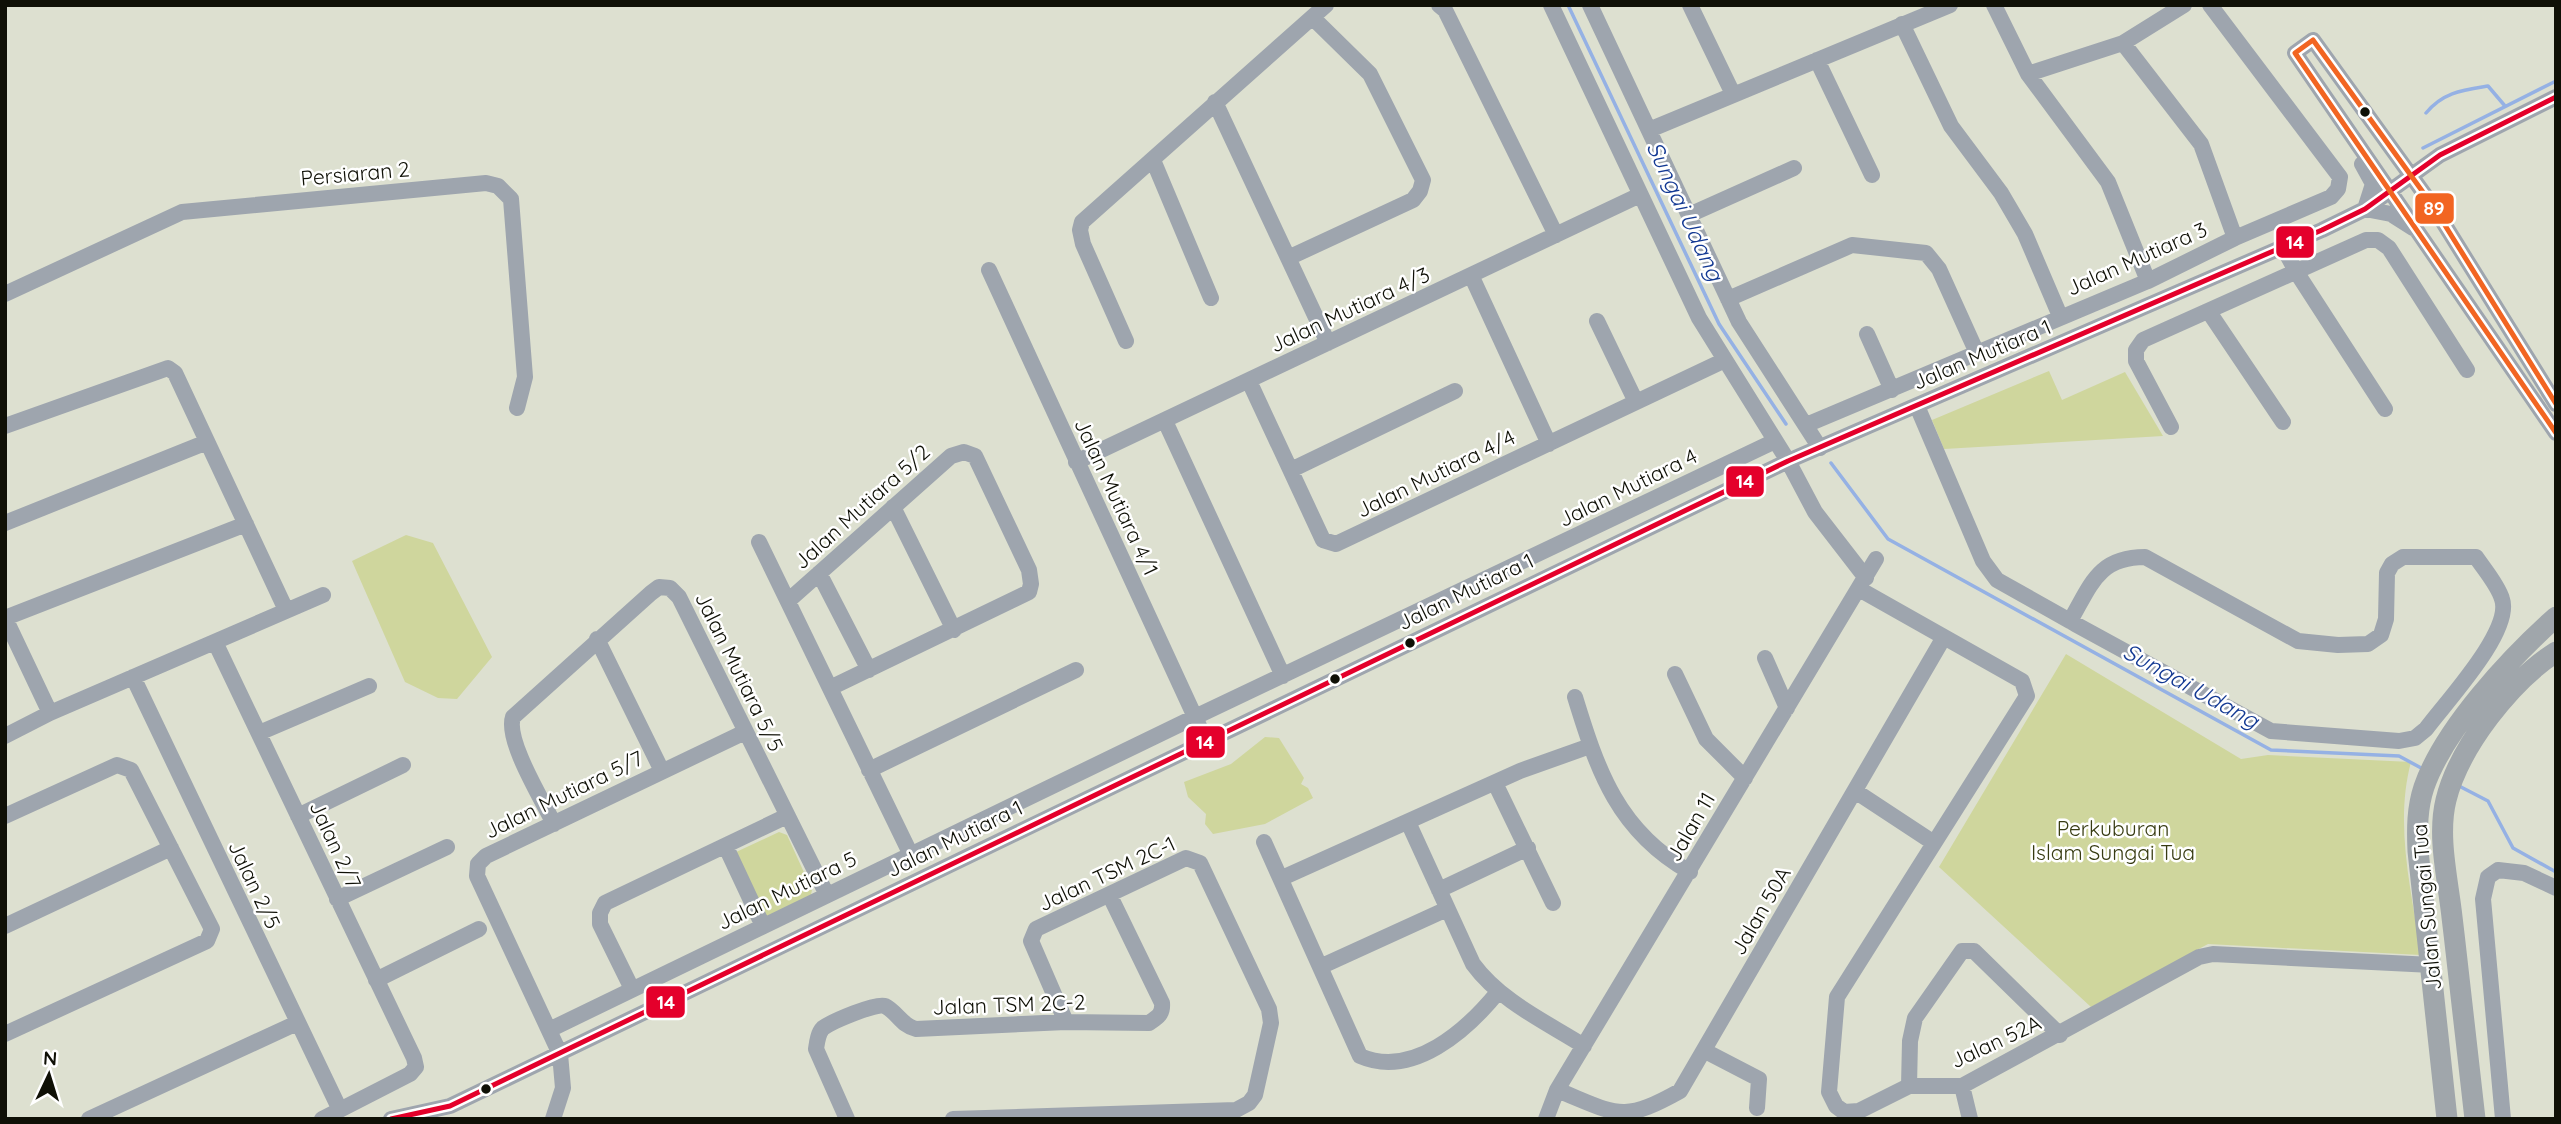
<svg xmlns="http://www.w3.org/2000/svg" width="2561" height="1124" viewBox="0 0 2561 1124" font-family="Quicksand,sans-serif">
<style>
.green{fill:#cfd69d}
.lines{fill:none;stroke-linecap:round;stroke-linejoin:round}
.stream{stroke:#95b1e4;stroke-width:3.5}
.minor{stroke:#9ea5ae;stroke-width:16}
.major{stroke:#a0a6ab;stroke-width:21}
.bus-1-casing{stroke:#fff;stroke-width:10}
.bus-2-casing{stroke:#fff;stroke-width:10}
.bus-1{stroke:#e4002b;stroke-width:5}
.bus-2{stroke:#f26522;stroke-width:5}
.bus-dot{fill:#0f1006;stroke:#fff;stroke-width:2.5}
.labels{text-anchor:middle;stroke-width:5;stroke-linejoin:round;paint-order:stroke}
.street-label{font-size:21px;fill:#0f1006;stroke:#fff}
.park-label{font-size:21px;fill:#373b11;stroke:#fff}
.water-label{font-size:23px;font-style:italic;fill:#133993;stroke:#fff}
.line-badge{stroke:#fff;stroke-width:2.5}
.badge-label{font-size:19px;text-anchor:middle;font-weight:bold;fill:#fff}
</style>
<rect width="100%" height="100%" fill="#dde0d0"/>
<path class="green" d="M2049,371L2062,400L2125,372L2163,436L1944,449L1932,420Z
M406,535L433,543L492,657L457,699L438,698L405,682L352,561Z
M2066,654L2241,759L2268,755L2411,762C2394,825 2412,892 2421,955L2208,944L2091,1007L1939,867Z
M1265,737L1279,738L1304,778L1301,784L1308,788L1313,798L1265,824L1213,834L1205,824L1206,814L1188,797L1184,782L1231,764Z
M779,832L787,835L812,890L810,899L766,919L734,853Z"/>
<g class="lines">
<path class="stream" d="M1568,5L1719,324L1786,424
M2426,113C2443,92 2463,90 2488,86L2505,106
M2423,148L2556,81
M1831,463L1888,539L2271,750L2399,756L2423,769
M2459,786L2488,801L2513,848L2556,872"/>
<path class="minor" d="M1439,5L1445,10L1556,235
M1551,5L1699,318L1788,461L1815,512L1866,578
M1590,5L1739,322L1820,448
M1690,5L1733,94
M1994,5L2028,74L2108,182L2148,281
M1902,24L1951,126L2001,193L2025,234L2060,316
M2123,43L2201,144L2235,238
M1817,60L1872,175
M2028,74L2123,43L2184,5
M1215,102L1328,343
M1649,130L1950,5
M1153,160L1211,298
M2362,164L2373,184L2365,209
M2365,209L2391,214L2413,228
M1689,215L1794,168
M2283,247L2297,273L2385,409
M1288,258L1413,200L1420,191L1423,180L1370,74L1314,19
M989,270L1206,741
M1471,275L1549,444
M5,294L182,212L486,183L498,186L511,199L525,377L517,408
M1728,299L1852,245L1926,253L1939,269L1977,353
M2209,312L2283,422
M1597,321L1636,402
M1867,334L1892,390
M1126,341L1083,244L1080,230L1082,222L1326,5
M1249,381L1323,540L1336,544L1725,360
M2556,404L2433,206L2313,40L2295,53L2556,433
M1917,406L1983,561L1997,580L2070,621L2075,624L2271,731L2399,741L2415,738L2426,729C2445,703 2513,631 2502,599C2498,585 2484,569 2476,557H2403L2392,564L2387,573L2386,619L2381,635L2368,644L2338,645L2298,641L2145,557C2098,557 2091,585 2070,621
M1165,421L1283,676
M1806,425L2148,281L2235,238L2331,197L2338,189L2340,177L2210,5
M5,426L168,368L175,373L286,610
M2171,427L2136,361V350L2143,340L2366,240H2378L2389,248L2467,370
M1076,462L1640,195
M1291,470L1455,391
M893,507L954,630
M5,523L207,442
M759,542L911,855
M819,573L869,670
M1859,589L2022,681L2027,696L1837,997L1829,1092L1836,1106L1844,1112L1859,1111L1909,1086H1962L2199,957L2213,954L2432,965
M788,601L951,456L964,452L975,456L1029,570L1031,584L1029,592L830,688
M5,618L246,524
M5,618L50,713
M597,639L662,771
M215,642L414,1058L416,1067L410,1074L322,1119
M1765,658L1787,708
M1675,674L1706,739L1745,778
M133,677L340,1110
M1575,697C1598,772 1618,831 1690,872
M259,733L369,686
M5,736L50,713L323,595
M869,770L1076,670
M1495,783L1553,903
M1855,791L1934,843
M5,816L117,765L131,770L212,929L207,941L5,1034
M298,816L403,765
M1408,822L1473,964C1500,1001 1546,1022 1584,1046
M554,824C543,801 505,740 513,717L651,593L659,587L670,588L679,597L827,895
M1264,842L1360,1056C1413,1079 1467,1030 1498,992
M726,847L763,926
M1282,878L1520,771L1590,746
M1439,890L1528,848
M337,899L447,847
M5,926L171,848
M1322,966L1447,909
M376,980L479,929
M632,989L600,924V913L605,903L787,816
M549,1030L1195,717L1775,441
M1705,1051L1759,1079L1757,1108
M1909,1086L1910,1041L1915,1018L1962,951H1974L2060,1035
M1962,1086L1970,1119
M1557,1090C1617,1114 1621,1124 1680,1091L1944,637
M89,1119L297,1023
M391,1119L450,1106L1788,461L2322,230L2365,209L2440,155L2556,97
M553,1119L563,1088L560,1054L477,876L478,864L486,856L745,732
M847,1119L816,1049C817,1042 818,1033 823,1028C831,1022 877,1002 885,1006C897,1012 902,1026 916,1029L1066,1022L1149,1023C1158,1017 1163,1014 1162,1003L1110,896
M953,1119L1236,1110L1249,1103L1255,1095L1271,1023L1269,1009L1200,863L1186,858L1036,929L1031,941L1066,1022
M1546,1119L1557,1090L1876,559
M2503,1119L2483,899L2488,877L2498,870L2524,873L2556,888"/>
<path class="major" d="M2447,1119L2418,851C2417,829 2417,808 2424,787C2444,729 2510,658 2556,617
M2475,1119C2467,1051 2460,984 2452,917C2448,880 2437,836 2446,800C2459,747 2511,681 2556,652"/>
<defs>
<path id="bus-1" d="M391,1119L450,1106L1788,461L2322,230L2365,209L2440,155L2556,97"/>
<path id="bus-2" d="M2556,404L2433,206L2313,40L2295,53L2556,433"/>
</defs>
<use href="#bus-1" class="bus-1-casing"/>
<use href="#bus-2" class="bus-2-casing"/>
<use href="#bus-1" class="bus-1"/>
<use href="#bus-2" class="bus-2"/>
</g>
<g class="bus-dot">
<circle cx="2365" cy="112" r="6"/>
<circle cx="1410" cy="643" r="6"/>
<circle cx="1335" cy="679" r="6"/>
<circle cx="486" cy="1089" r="6"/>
</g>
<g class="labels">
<g class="street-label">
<text transform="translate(355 174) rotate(-5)" y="7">Persiaran 2</text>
<text transform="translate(2137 259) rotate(-24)" y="7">Jalan Mutiara 3</text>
<text transform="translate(1350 310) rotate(-25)" y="7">Jalan Mutiara 4/3</text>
<text transform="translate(1982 355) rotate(-23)" y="7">Jalan Mutiara 1</text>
<text transform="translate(1436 474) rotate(-26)" y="7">Jalan Mutiara 4/4</text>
<text transform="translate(1628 488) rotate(-26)" y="7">Jalan Mutiara 4</text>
<text transform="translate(1116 497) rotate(65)" y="7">Jalan Mutiara 4/1</text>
<text transform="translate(862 507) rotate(-42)" y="7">Jalan Mutiara 5/2</text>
<text transform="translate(1466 592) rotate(-26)" y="7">Jalan Mutiara 1</text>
<text transform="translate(739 672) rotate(64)" y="7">Jalan Mutiara 5/5</text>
<text transform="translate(564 795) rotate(-26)" y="7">Jalan Mutiara 5/7</text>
<text transform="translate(1691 827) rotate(-60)" y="7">Jalan 11</text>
<text transform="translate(955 839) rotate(-26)" y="7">Jalan Mutiara 1</text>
<text transform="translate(335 845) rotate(65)" y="7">Jalan 2/7</text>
<text transform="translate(1107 874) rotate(-25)" y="7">Jalan TSM 2C-1</text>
<text transform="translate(254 885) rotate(65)" y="7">Jalan 2/5</text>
<text transform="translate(787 891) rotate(-26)" y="7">Jalan Mutiara 5</text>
<text transform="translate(2427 907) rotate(-95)" y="7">Jalan Sungai Tua</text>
<text transform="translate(1761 911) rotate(-60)" y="7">Jalan 50A</text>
<text transform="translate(1009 1005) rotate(-2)" y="7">Jalan TSM 2C-2</text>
<text transform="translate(1996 1042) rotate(-25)" y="7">Jalan 52A</text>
</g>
<g class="park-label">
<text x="2113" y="836">Perkuburan<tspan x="2113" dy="24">Islam Sungai Tua</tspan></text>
</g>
<g class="water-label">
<text transform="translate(1685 211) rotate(65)" y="8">Sungai Udang</text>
<text transform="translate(2191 686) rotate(29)" y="8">Sungai Udang</text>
</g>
</g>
<g class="line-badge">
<rect x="2414" y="192" width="41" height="33" rx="7" fill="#f26522"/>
<rect x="2275" y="225" width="40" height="34" rx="7" fill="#e4002b"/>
<rect x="1725" y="465" width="40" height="33" rx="7" fill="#e4002b"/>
<rect x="1185" y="725" width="41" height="34" rx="7" fill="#e4002b"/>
<rect x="645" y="985" width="41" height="34" rx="7" fill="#e4002b"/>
</g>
<g class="badge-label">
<text x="2434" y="215">89</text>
<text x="2295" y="249">14</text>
<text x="1745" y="488">14</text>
<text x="1205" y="749">14</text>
<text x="666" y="1009">14</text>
</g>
<rect width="2561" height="1124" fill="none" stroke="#0f1006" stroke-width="14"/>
<g transform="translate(49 1075) rotate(4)" stroke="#ffffff" stroke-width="5" paint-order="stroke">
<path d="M0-5L12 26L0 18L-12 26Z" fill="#0f1006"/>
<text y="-10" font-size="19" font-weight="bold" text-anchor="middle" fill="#0f1006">N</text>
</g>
</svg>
